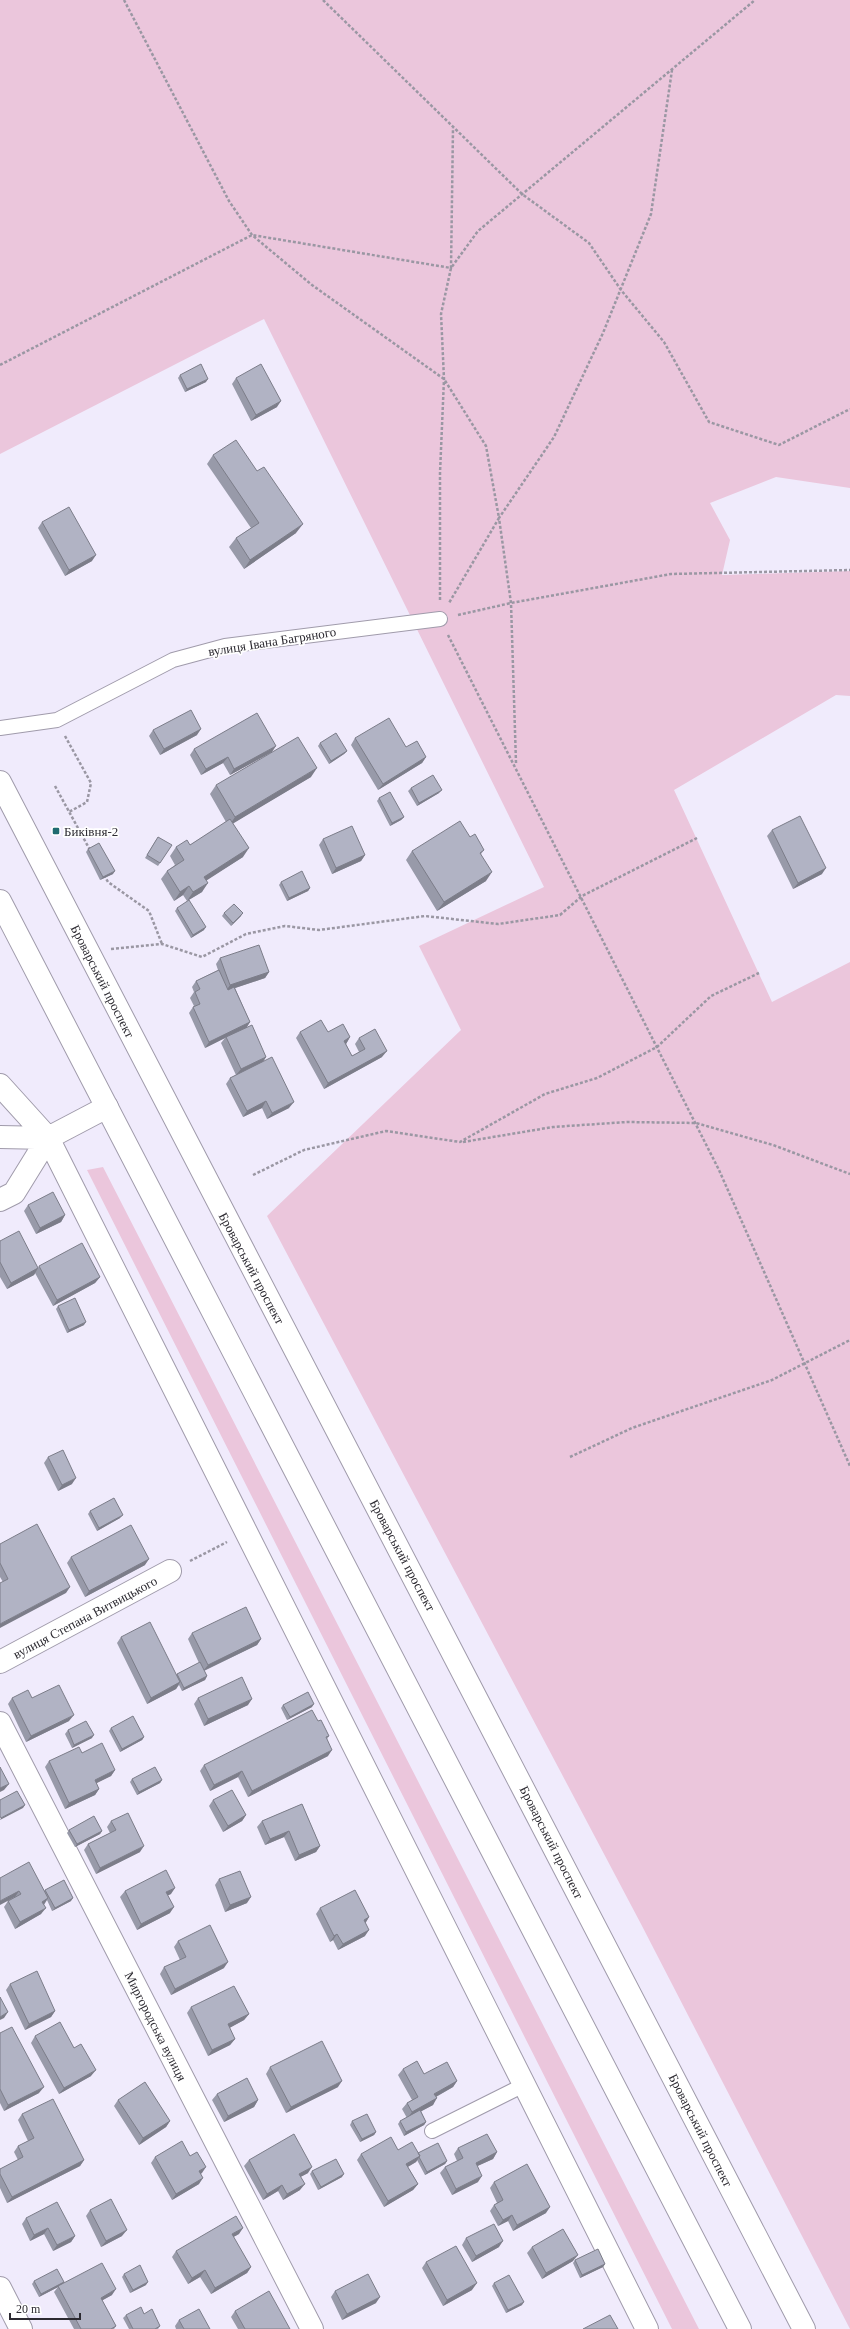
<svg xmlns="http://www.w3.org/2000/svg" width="850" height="2329" viewBox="0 0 850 2329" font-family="'Times New Roman',serif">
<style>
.green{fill:#ebc6dc}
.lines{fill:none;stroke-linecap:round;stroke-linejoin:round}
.service-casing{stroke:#a09bab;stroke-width:16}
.minor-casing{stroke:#a09bab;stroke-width:24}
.trunk-casing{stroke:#a09bab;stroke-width:24}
.path{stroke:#9a97a3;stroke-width:2.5;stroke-dasharray:3 2;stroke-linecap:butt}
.service{stroke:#fff;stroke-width:14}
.minor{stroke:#fff;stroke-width:22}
.trunk{stroke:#fff;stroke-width:22}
.wall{fill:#989aa9}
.shaded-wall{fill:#7c7d89}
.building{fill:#b1b3c4;stroke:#7c7d89}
.poi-dot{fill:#1f6b70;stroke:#fff;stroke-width:1.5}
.labels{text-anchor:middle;stroke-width:3.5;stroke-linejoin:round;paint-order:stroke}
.street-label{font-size:13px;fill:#2c2a31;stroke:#fff}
.poi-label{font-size:13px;fill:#2c2a31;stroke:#fff;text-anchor:start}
</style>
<rect width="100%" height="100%" fill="#f0ebfc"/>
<path class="green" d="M0,0H850V488L776,477L710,503L730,540L722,575L850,571V696L836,695L674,790L772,1002L850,962V2329L641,1924L267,1216L461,1030L419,946L544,887L264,319L0,454Z
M103,1167L699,2329H672L87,1170Z"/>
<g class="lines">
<defs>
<path id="service" d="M0,728L57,720L173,660L225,646L440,619
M432,2131L524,2085"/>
<path id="minor" d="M0,1085L48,1138L647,2329
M0,1137L48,1138L107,1107
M0,1200L14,1193L48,1138
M0,1662L170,1571
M0,1723L312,2329
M0,2288L21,2329"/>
<path id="trunk" d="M0,782L804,2329
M0,901L740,2329"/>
</defs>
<use href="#service" class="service-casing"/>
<use href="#minor" class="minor-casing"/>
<use href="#trunk" class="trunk-casing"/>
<path class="path" d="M124,0L229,201L252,235L312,285L444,379L486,446L499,518L449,603
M323,0L522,194L589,243L621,290L664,342L709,422L779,445L850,409
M0,365L252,235L451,268L453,128
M440,600V473L444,379L441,314L451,268L478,231L755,0
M458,615L511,603L671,574L850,570
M448,635L719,1170L850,1466
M65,736L91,783L87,802L69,812
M516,763L511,603L499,518L554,437L603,333L651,214L672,70
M55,786L90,850
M104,875L108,882L149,911L162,944
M111,949L162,944L202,957L246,934L285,926L319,930L425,916L498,924L560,915L582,896L697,838
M463,1142L553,1127L627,1122L696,1123L773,1145L850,1174
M253,1175L304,1150L386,1131L460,1142L545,1094L597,1078L657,1047L711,996L759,973
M570,1457L632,1428L772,1380L850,1340
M190,1561L227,1542"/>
<use href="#service" class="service"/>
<use href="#minor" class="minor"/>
<use href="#trunk" class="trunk"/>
</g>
<path class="wall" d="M180,375L206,382L185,392L178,378Z
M236,378L277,407L251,421L232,384Z
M213,455L296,533L244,569L229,547L236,538L251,528L207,464Z
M42,522L92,561L65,576L38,528Z
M153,730L197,735L160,755L149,736Z
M355,738L406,747L426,757L422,763L378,790L351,745Z
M320,743L347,751L344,754L329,764L318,746Z
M194,749L272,752L230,775L223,763L201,775L190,755Z
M311,777L233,823L243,857L206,880L202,892L187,901L183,895L174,901L161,879L167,871L175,865L170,856L176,847L190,845L226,822L210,794L216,785Z
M411,788L439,793L417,806L408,791Z
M379,798L404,817L401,820L390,826L377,801Z
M772,830L822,874L793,889L767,836Z
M470,837L484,850L481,854L486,881L437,911L406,860L412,851Z
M323,839L365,855L361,861L332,874L319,845Z
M156,840L160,863L158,866L145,858Z
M88,849L113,874L100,880L86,852Z
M281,882L310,888L308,891L287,901L279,885Z
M177,908L204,930L191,938L175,911Z
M224,913L241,916L231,926L222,916Z
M220,958L269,972L265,978L235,988L250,1022L247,1027L266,1057L263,1062L289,1108L267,1119L262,1108L243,1117L226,1084L230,1078L236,1075L221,1043L225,1038L205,1048L189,1013L193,1007L194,1006L190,998L194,992L192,987L196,981L218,970L216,964Z
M300,1032H328L350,1037L346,1044L352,1056L359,1052L355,1044L359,1038L382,1057L324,1089L296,1038Z
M28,1205L65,1215L61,1222L36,1234L24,1211Z
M0,1241L38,1268L39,1266L100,1277L95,1283L53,1306L35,1273L34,1275L7,1289L0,1277Z
M58,1306L84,1325L67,1333L56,1309Z
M48,1457L72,1484L58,1491L44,1463Z
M90,1511L120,1518L97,1531L88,1514Z
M0,1544L66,1593L3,1582L0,1577Z
M71,1557L145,1565L85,1597L67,1563Z
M192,1633L261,1639L257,1645L204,1671L207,1676L205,1680L182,1691L179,1685L176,1689L147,1704L117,1643L121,1637L176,1675L177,1674L199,1663L188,1639Z
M12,1698H32L69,1721L26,1742L8,1704Z
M198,1698L248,1705L204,1726L194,1704Z
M283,1705L312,1707L287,1720L281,1708Z
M318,1721L329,1736L327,1739L328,1756L248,1797L238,1777L210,1791L200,1771L204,1765Z
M111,1728L144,1737L142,1740L120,1752L109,1731Z
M68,1730L92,1738L72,1748L65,1734Z
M82,1753L115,1770L111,1776L96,1783L99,1789L95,1795L65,1809L45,1767L49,1761Z
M132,1779L162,1780L160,1783L137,1795L130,1782Z
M213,1800L246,1815L242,1821L223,1832L209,1806Z
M302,1804L320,1846L316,1852L295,1861L284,1837L265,1845L257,1827L262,1821Z
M111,1821L140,1852L96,1874L84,1850L88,1844L110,1833L107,1827Z
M69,1830L102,1831L100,1834L75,1847L67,1833Z
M0,1878L44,1891L45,1890L71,1901L52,1911L47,1900L44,1905L41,1914L15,1929L4,1907L8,1901L15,1897Z
M219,1879L247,1903L225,1912L215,1885Z
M125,1891L171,1894L168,1895L170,1913L137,1930L120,1897Z
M320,1908L369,1917L365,1923V1936L338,1950L333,1940L330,1942L316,1914Z
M178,1941L224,1968L171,1995L160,1974L164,1967L180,1960L174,1947Z
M10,1984L55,2011L51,2017L25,2030L6,1990Z
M191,2007L249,2014L244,2020L229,2028L235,2039L230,2045L208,2056L187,2013Z
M0,2033L39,2093L4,2111L0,2103Z
M35,2036L74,2048L91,2076L59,2094L31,2043Z
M270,2067L338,2087L286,2113L266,2074Z
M403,2069L424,2074L457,2081L453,2087L436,2097L433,2105L421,2111L426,2122L424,2125L404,2136L398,2124L400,2121L407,2118L402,2109L407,2103L412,2100L398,2075Z
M217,2094L258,2100L254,2107L224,2122L212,2100Z
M118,2100L170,2121L166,2127L139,2145L114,2106Z
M22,2114L84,2160L80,2166L7,2203L0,2188V2169L18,2160L14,2152L18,2146L28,2141L18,2120Z
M352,2121L376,2132L374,2135L360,2142L350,2125Z
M458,2148L497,2152L493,2159L477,2166L478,2182L452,2195L440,2173L445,2167L457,2161L454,2154Z
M418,2153L447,2161L445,2164L425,2175L417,2160L416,2162L408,2167L418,2184L413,2190L384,2207L357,2160L361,2154Z
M190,2156L202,2173L200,2174L199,2184L172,2200L151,2163L155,2157Z
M249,2160L308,2173L300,2177V2190L283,2200L278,2191L263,2200L244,2166Z
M312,2171L342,2177L318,2190L310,2174Z
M494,2182L546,2213L513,2231L508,2221L498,2226L490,2211L494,2205L497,2203L490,2188Z
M90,2210L122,2236L101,2247L86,2216Z
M26,2218L75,2236L71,2242L53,2251L44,2234L30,2241L22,2224Z
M239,2234L233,2237L251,2267L247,2273L211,2294L200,2277L188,2284L172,2257L176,2251Z
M466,2238L499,2247L472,2262L462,2245Z
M532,2247L573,2261L542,2279L527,2253Z
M575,2260L605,2264L603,2267L580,2278L573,2263Z
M426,2262L472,2290L443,2306L422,2268Z
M124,2274L146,2285L130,2293L122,2277Z
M34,2281L64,2282L62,2284L112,2295L102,2300L116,2326L114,2329H74L54,2292L58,2287L39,2297L32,2284Z
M494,2283L522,2305L506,2313L492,2286Z
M335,2291L376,2303L342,2320L331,2297Z
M235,2311L290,2329H238L231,2317Z
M144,2314L160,2326L158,2329H129L123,2318L126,2315Z
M179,2320L210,2329H176L175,2326Z"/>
<path class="shaded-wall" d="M208,379L206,382L185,392L187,389Z
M281,401L277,407L251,421L256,415Z
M303,524L296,533L244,569L250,560Z
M96,555L92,561L65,576L69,570Z
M201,729L197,735L160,755L164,749Z
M276,746L272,752L230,775L234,769Z
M347,751L344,754L329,764L331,761Z
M228,757L223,763L201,775L206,769Z
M426,757L422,763L378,790L383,784Z
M317,768L311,777L229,826L235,817Z
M442,790L439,793L417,806L419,803Z
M404,817L401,820L390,826L392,823Z
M249,848L243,857L198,886L204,877Z
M365,855L361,861L332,874L336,868Z
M826,868L822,874L793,889L798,883Z
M115,871L113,874L100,880L103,877Z
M492,872L486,881L437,911L444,902Z
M208,883L202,892L187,901L193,892Z
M189,886L183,895L174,901L180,892Z
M310,888L308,891L287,901L289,898Z
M243,913L241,916L231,926L233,923Z
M206,927L204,930L191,938L193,935Z
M269,972L265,978L226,991L230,985Z
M250,1022L246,1028L226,1037L225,1038L205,1048L209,1042Z
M350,1037L346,1044L340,1047L344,1041Z
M387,1051L382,1057L324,1089L328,1083Z
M266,1057L262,1063L236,1075L241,1069Z
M266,1101L262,1108L243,1117L247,1111Z
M294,1102L289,1108L267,1119L272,1113Z
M65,1215L61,1222L36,1234L40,1228Z
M38,1268L34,1275L7,1289L11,1283Z
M100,1277L95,1283L53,1306L57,1300Z
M86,1322L84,1325L67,1333L69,1330Z
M76,1478L72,1484L58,1491L62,1485Z
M123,1515L120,1518L97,1531L99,1528Z
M149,1559L145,1565L85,1597L89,1591Z
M70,1587L66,1593L0,1628V1624Z
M261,1639L257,1645L203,1671L208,1665Z
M207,1676L205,1680L182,1691L184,1688Z
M180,1682L176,1689L147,1704L151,1698Z
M252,1699L248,1705L204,1726L208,1719Z
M314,1704L312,1707L287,1720L290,1717Z
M74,1715L69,1721L26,1742L31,1736Z
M94,1735L92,1738L72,1748L74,1745Z
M144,1737L142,1740L120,1752L122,1749Z
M332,1750L328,1756L248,1797L252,1791Z
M115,1770L111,1776L91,1786L95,1780Z
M242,1771L238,1777L210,1791L214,1785Z
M162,1780L160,1783L137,1795L139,1792Z
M9,1784L4,1790L0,1792V1788Z
M99,1789L95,1795L65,1809L69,1803Z
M25,1805L23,1808L0,1820L1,1818Z
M246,1815L242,1821L223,1832L228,1826Z
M102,1831L100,1834L75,1847L77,1844Z
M289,1831L284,1837L265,1845L270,1839Z
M144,1846L140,1852L96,1874L100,1868Z
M320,1846L316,1852L295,1861L299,1855Z
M175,1888L171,1894L162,1898L166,1892Z
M19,1891L15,1897L0,1905V1901Z
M251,1897L247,1903L225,1912L230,1905Z
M48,1898L44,1904L38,1908L42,1902Z
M73,1898L71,1901L52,1911L55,1908Z
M174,1907L170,1913L137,1930L141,1924Z
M46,1908L41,1914L15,1929L20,1922Z
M369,1917L365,1924L364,1920Z
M369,1930L365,1936L338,1950L343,1944Z
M337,1934L333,1940L330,1942L334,1936Z
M228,1962L224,1968L171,1995L175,1989Z
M55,2011L51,2017L25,2030L29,2024Z
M8,2012L4,2018L0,2020V2017Z
M249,2014L244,2020L224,2031L228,2024Z
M235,2039L230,2045L208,2056L212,2050Z
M96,2070L91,2076L59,2094L64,2088Z
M342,2081L338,2087L286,2113L291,2107Z
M457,2081L453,2087L430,2100L434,2094Z
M44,2087L39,2093L4,2111L8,2105Z
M437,2098L433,2105L407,2119L412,2112Z
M258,2100L254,2107L224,2122L228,2116Z
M170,2121L166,2127L139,2145L143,2138Z
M426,2122L424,2125L404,2136L406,2132Z
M376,2132L374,2135L360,2142L362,2139Z
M497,2152L493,2159L471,2169L476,2163Z
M420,2156L416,2162L402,2170L406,2164Z
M84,2160L80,2166L7,2203L12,2197Z
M447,2161L445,2164L425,2175L427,2172Z
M206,2167L202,2173L195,2177L199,2171Z
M312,2167L308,2173L295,2180L299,2174Z
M344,2174L342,2177L318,2190L321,2187Z
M482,2176L478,2182L452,2195L456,2189Z
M203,2178L199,2184L172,2200L176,2194Z
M305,2184L300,2190L283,2200L287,2194Z
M418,2184L413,2190L384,2207L388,2201Z
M282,2185L278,2191L263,2200L267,2194Z
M550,2207L546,2213L513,2231L517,2225Z
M512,2215L508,2221L498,2226L503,2220Z
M48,2228L44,2234L30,2241L34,2235Z
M243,2228L239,2234L228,2240L232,2234Z
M127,2230L122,2236L101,2247L106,2241Z
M75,2236L71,2242L53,2251L57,2245Z
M503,2241L499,2247L472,2262L476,2256Z
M578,2255L573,2261L542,2279L546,2273Z
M605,2264L603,2267L580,2278L582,2275Z
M251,2267L247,2273L211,2294L215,2288Z
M205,2270L200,2277L188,2284L192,2278Z
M64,2282L62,2285L39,2297L41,2294Z
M148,2282L146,2285L130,2293L133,2290Z
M477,2283L472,2290L443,2306L447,2300Z
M116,2289L112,2295L96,2304L101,2298Z
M380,2297L376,2303L342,2320L347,2314Z
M524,2302L522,2305L506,2313L508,2310Z"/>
<path class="building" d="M201,364L208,379L187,389L180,375Z
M261,364L281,401L256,415L236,378Z
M236,440L257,471L264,467L303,524L250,560L236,538L259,523L213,455Z
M69,507L96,555L69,570L42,522Z
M191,710L201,729L164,749L153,730Z
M257,713L276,746L234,769L228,757L206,769L194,749Z
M389,718L406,747L417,741L426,757L383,784L355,738Z
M336,733L347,751L331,761L320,743Z
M298,737L317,768L235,817L216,785Z
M433,775L442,790L419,803L411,788Z
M390,792L404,817L392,823L379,798Z
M800,816L826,868L798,883L772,830Z
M230,819L249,848L204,877L208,883L193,892L189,886L180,892L167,871L184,860L176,847L187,840L190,845Z
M460,821L470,837L475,834L484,850L480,853L492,872L444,902L412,851Z
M352,826L365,855L336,868L323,839Z
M158,837L172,845L160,863L147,855Z
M99,843L115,871L103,877L88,849Z
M302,871L310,888L289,898L281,882Z
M189,900L206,927L193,935L177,908Z
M234,904L243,913L233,923L224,913Z
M259,945L269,972L230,985L220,958Z
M219,970L228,990L234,987L250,1022L209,1042L193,1007L200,1004L195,992L200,989L196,981Z
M321,1020L328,1032L343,1024L350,1037L344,1041L352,1056L365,1049L359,1038L375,1029L387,1051L328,1083L300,1032Z
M252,1025L266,1057L241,1069L226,1037Z
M272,1057L294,1102L272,1113L266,1101L247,1111L230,1078Z
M53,1192L65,1215L40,1228L28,1205Z
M19,1231L38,1268L11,1283L0,1262V1241Z
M82,1243L100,1277L57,1300L39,1266Z
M75,1298L86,1322L69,1330L58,1306Z
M63,1450L76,1478L62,1485L48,1457Z
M114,1498L123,1515L99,1528L90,1511Z
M37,1524L70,1587L0,1624V1583L8,1579L0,1563V1544Z
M131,1525L149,1559L89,1591L71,1557Z
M246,1607L261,1639L208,1665L192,1633Z
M150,1622L180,1682L151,1698L121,1637Z
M200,1662L207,1676L184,1688L177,1674Z
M242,1677L252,1699L208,1719L198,1698Z
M59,1685L74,1715L31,1736L12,1698L28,1690L32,1698Z
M308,1692L314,1704L290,1717L283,1705Z
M312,1710L318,1721L321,1720L329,1736L326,1737L332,1750L252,1791L242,1771L214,1785L204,1765Z
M133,1716L144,1737L122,1749L111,1728Z
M86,1721L94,1735L74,1745L68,1730Z
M102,1743L115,1770L95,1780L99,1789L69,1803L49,1761L79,1747L82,1753Z
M0,1767L9,1784L0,1788Z
M155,1767L162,1780L139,1792L132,1779Z
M232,1790L246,1815L228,1826L213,1800Z
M17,1791L25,1805L1,1818L0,1816V1800Z
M302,1804L320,1846L299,1855L289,1831L270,1839L262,1821Z
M128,1813L144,1846L100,1868L88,1844L116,1830L111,1821Z
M94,1816L102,1831L77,1844L69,1830Z
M29,1862L48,1898L42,1902L46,1908L20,1922L8,1901L21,1894L19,1891L0,1901V1878Z
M166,1870L175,1888L166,1892L174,1907L141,1924L125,1891Z
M240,1871L251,1897L230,1905L219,1879Z
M64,1880L73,1898L55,1908L45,1890Z
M355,1890L369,1917L364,1920L369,1930L343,1944L337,1934L334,1936L320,1908Z
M210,1925L228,1962L175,1989L164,1967L186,1957L178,1941Z
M37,1971L55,2011L29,2024L10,1984Z
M234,1986L249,2014L228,2024L235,2039L212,2050L191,2007Z
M0,1997L8,2012L0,2017Z
M60,2022L74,2048L81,2044L96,2070L64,2088L35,2036Z
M12,2027L44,2087L8,2105L0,2089V2033Z
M322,2041L342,2081L291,2107L270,2067Z
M417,2061L424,2074L447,2062L457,2081L434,2094L437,2098L412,2112L407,2103L418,2097L403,2069Z
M247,2078L258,2100L228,2116L217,2094Z
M145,2082L170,2121L143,2138L118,2100Z
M53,2099L84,2160L12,2197L0,2174V2169L23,2157L18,2146L34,2138L22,2114Z
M420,2110L426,2122L406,2132L400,2121Z
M367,2114L376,2132L362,2139L352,2121Z
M294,2134L312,2167L299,2174L305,2184L287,2194L282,2185L267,2194L249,2160Z
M487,2134L497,2152L476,2163L482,2176L456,2189L445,2167L463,2158L458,2148Z
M391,2137L398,2150L412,2142L420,2156L406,2164L418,2184L388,2201L361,2154Z
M182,2141L190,2156L197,2152L206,2167L199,2171L203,2178L176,2194L155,2157Z
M438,2143L447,2161L427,2172L419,2157L420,2156L418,2153Z
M336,2159L344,2174L321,2187L312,2171Z
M527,2164L550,2207L517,2225L512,2215L503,2220L494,2205L503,2200L494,2182Z
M111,2199L127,2230L106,2241L90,2210Z
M57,2202L75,2236L57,2245L48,2228L34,2235L26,2218Z
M236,2216L243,2228L232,2234L251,2267L215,2288L205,2270L192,2278L176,2251Z
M494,2224L503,2241L476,2256L466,2238Z
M563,2229L578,2255L546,2273L532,2247Z
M456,2246L477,2283L447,2300L426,2262Z
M598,2249L605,2264L582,2275L575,2260Z
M102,2263L116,2289L101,2298L116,2326L111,2329H81L58,2286Z
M140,2265L148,2282L133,2290L124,2274Z
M57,2269L64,2282L41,2294L34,2281Z
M368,2274L380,2297L347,2314L335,2291Z
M509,2275L524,2302L508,2310L494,2283Z
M269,2291L290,2329H245L235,2311Z
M141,2307L144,2314L152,2309L160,2326L155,2329H133L126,2315Z
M199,2309L210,2329H184L179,2320Z
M610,2315L618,2329H583Z"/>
<rect class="poi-dot" x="52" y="827" width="8" height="8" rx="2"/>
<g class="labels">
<g class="street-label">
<text transform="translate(272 641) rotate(-9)" y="5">вулиця Івана Багряного</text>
<text transform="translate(103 981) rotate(63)" y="5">Броварський проспект</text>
<text transform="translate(252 1268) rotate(62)" y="5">Броварський проспект</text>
<text transform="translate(403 1555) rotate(62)" y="5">Броварський проспект</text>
<text transform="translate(85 1617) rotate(-28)" y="5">вулиця Степана Витвицького</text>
<text transform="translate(552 1842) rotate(63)" y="5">Броварський проспект</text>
<text transform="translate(156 2026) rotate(63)" y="5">Миргородська вулиця</text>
<text transform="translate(701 2130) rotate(63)" y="5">Броварський проспект</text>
</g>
<g class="poi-label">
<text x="64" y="836">Бикiвня-2</text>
</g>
</g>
<path d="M10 2313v6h70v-6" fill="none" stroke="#2c2a31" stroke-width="2"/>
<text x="16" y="2313" font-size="12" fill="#2c2a31" stroke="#ffffff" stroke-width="3" paint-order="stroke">20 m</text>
</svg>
